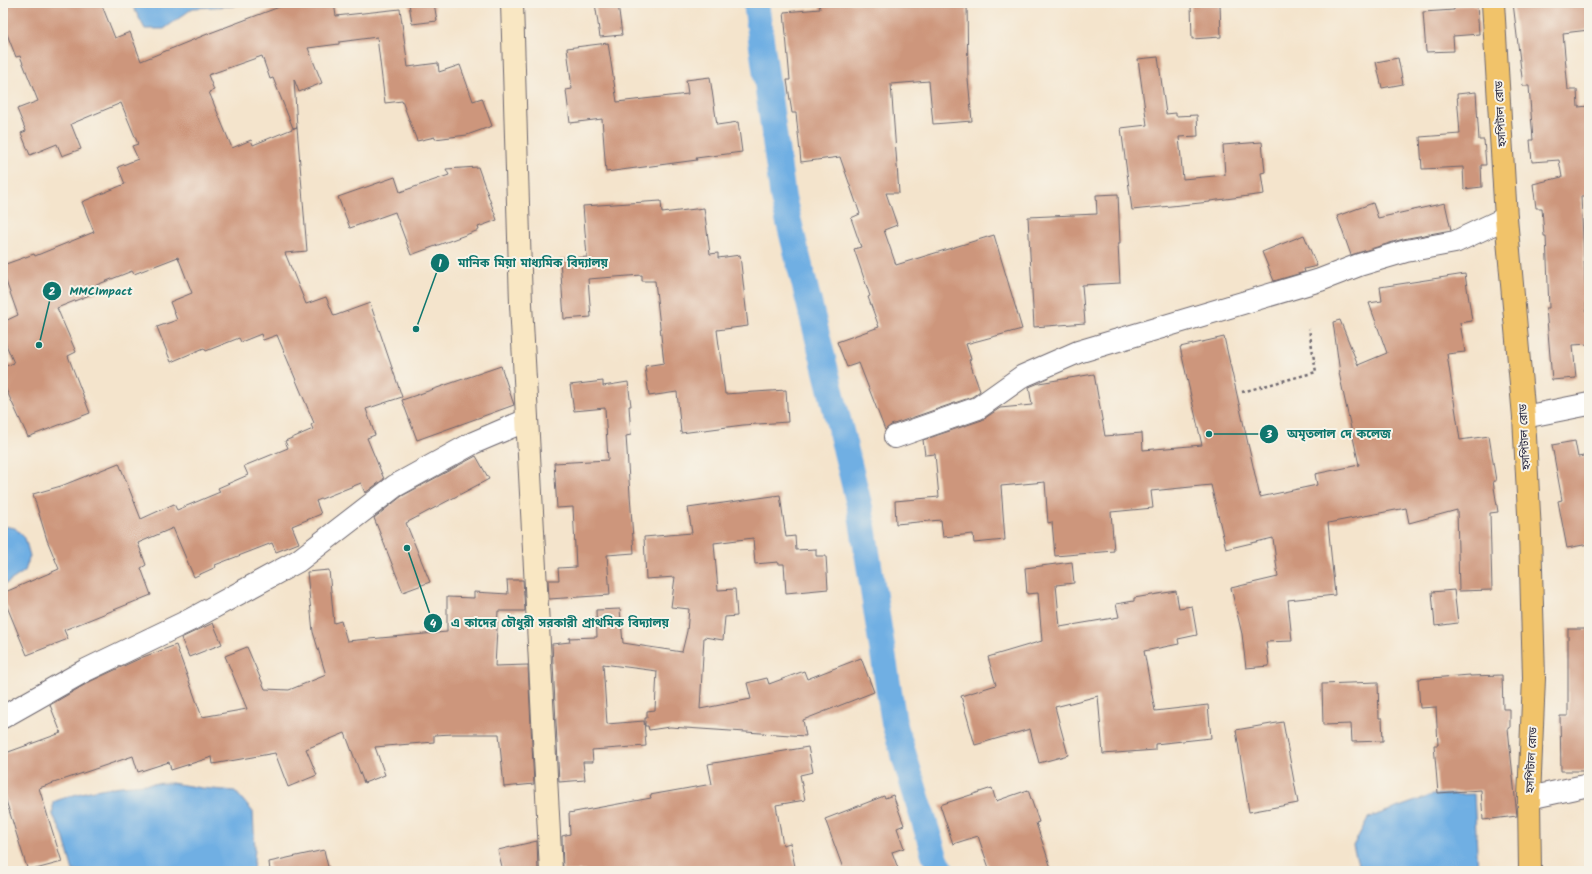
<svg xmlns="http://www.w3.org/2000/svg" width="1592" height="874" viewBox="0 0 1592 874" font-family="Kalam,'Noto Sans Bengali',sans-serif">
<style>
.water{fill:#70afe3;stroke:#49688f}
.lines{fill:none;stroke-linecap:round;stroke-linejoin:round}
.canal{stroke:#70afe3;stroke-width:26}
.building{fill:#cd967c}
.street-casing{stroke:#6c666e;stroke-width:24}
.secondary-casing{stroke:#6c666e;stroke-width:24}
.primary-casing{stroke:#6c666e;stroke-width:24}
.path{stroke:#6c666e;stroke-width:2.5;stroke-dasharray:3 3;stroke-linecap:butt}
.street{stroke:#fff;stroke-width:22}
.secondary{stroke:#f9e7c3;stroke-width:22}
.primary{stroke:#f1c36a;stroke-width:22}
.labels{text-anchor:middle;stroke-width:4;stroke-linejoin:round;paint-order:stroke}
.street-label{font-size:11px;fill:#22223b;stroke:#f7f3e8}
.leader{fill:none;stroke:#0f766e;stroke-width:1.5}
.callout-dot{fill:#0f766e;stroke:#f7f3e8;stroke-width:1.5}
.mark-label{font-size:12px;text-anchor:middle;font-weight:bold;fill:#fff}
.callout-label{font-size:12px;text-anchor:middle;font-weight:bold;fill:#0f766e;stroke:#f7f3e8;stroke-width:4;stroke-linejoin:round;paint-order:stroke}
</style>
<rect width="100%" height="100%" fill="#f7f3e8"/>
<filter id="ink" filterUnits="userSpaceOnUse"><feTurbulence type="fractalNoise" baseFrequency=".025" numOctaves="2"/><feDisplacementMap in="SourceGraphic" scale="8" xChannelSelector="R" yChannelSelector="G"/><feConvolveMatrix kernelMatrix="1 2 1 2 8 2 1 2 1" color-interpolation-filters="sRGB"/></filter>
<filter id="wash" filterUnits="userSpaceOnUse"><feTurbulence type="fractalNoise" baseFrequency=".012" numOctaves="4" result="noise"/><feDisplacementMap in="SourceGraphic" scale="16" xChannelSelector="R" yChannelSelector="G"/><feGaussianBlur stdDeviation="0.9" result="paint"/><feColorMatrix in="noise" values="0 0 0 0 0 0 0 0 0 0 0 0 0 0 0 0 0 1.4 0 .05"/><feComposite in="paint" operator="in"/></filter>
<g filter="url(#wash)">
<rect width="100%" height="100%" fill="#f4e4cc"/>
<path class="water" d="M131,3H242L233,6L193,8L164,29H145Z
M3,526L15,528L25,538L30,556L25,571L7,583L3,584Z
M172,783L201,788L235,791L253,812L255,849L253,871H73L63,835L53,815V802C91,787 132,784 172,783Z
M1474,794L1478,871H1360L1353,846L1368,818L1433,795Z"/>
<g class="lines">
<path class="canal" d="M756,3L783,198L860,508L894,723L935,857L942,871"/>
</g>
<g id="blocks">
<path class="building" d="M3,3H101L115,38L130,32L141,61L210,33L290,3H334L336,16L400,9L408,67L438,63L439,72L460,65L473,101L482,98L492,126L467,135L435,139V137L417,141L402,101L385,103L377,37L339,42V44L308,48L322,83L299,92L294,79L297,127L293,128L273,78L270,79L262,56L208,75L214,90L209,92L232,148L251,140L253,145L297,127L307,251L285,253L306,304L326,297L334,316L370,303L402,397L366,409L375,435L367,438L384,479L365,493L361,483L316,501L321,514L292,526L299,543L276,552L272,543L215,565L216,567L194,577L173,528L138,543L146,565L141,568L151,595L64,630L68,639L27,655L3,597V593L59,569L47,540L33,494L61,486L119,463L141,519L174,504L177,510L220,492L218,488L248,475L244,466L288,448L285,441L313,429L311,425L314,423L277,335L263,340L261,334L241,342L239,338L206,351L204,348L171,362L157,327L177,320L170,302L192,293L178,257L134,274L132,271L94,286L97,292L57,308L76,352L68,356L90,413L28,437L3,383V367L14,363L3,338V322L18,315L3,273V265L34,254L35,256L94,232L82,202L125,184L118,167L138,159L132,146L138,144L121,103L71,124L81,149L62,156L57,144L30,155L21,133L26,131L17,109L38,101L20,56L16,57L3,24Z
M409,3H434L437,21L412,24Z
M595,3H618L622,35L600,37Z
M819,3H967L968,79L972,121L933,124L929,81L891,84L899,193H886L897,225L884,230L896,265L994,235L1022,329L966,344L971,359L969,360L980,391L972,397L891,425L885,430L859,363L847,367L837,342L879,327L868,297L870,296L854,249L861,247L851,218L860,214L840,157L801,162L796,113H792L787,80H790L784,12L820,9Z
M1513,3H1589V30L1563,33L1568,90H1577L1578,107L1589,106V196H1581L1587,322H1589V344L1573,345L1576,378L1552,380L1546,308H1549L1546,236H1544L1542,208H1536L1533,184L1562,177L1559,160L1532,162L1530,140H1533L1529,86H1523Z
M1220,4L1221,37L1192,39L1191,5Z
M1477,5L1479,34L1453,36L1454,51L1426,52L1423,12L1454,10V6Z
M608,43L617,102L688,94L686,80L710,77L717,125L738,122L742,152L696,158L697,160L606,172L602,119L570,123L566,90L572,89L567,48Z
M1158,57L1166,114L1176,113V116L1197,115L1198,136L1179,137L1183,179L1225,175L1223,145L1262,142L1265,172L1261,173L1264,194L1210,201V202L1132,210L1121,128L1147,125L1138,59Z
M1398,58L1403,84L1382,88L1376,62Z
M1476,92L1479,140H1484L1486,165H1481L1482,187L1464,189L1463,167L1422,169L1420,137L1460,134L1457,94Z
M478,167L497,220L478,227L479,230L411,255L395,212L350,228L338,197L395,177L400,192L449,175L446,169Z
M1118,194L1120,244H1118L1120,283L1082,285L1085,323L1034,327L1028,217L1097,214L1096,195Z
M661,201L662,213L704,208L710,254L718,253V258L740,255L748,326L717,330L725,394L786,390L788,422L743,425L681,433L677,392L649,396L645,366L664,363L655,281H642V275L588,279L591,317L564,319L560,259L587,257L583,206Z
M1373,203L1378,218L1445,203L1451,230L1403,239L1351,255L1337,216Z
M1304,235L1317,266L1304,269L1305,272L1274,281L1262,252Z
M1465,274L1472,321L1460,323L1465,352L1447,354L1460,440L1489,436L1496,481H1493L1498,512L1490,513L1492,590L1459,591L1457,510L1409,523L1406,508L1328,523L1335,595L1288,600L1292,641L1266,642L1269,666L1246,668L1242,634L1231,588L1278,577L1273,538L1226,549L1211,485L1151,491L1153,508L1111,512L1114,551L1055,556L1052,522L1048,523L1045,482L1001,486L1005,540L974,543L973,534L943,537L941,520L896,524L895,501L939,497L935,454L925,455L923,440L982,420L1000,408L1032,405L1029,387L1039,383L1094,374L1105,436L1142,433L1143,450L1202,445L1180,347L1224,337L1260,497L1317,485L1315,474L1359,465L1339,373H1340L1333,322L1340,320L1358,365L1387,353L1369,303L1382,301L1380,287Z
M501,366L514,405L417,440L402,400Z
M603,381V386L628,382L631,406H629L631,435L626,436L634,553L607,555L610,595L549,599L548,580H559L558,568L576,567L573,507L557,508L554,463L608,460L605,408L574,411L570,385Z
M1575,441L1578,457L1589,455V544L1567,548L1558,501L1562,500L1552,445Z
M476,456L489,479L406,523L430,582L403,592L374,518L402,496Z
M780,495L786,537L795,536L796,550L816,549V556H826L828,589L786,593L784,564H778V562L755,564L753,538L714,543L718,590L735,589L737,616L725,617L723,640L704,637L700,709L751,699L747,683L767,678L769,684L804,671L807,679L861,658L874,692L803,720L806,736L670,727L649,730L648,726H645V718H647V711L655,710L657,671L603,664L607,724L644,721L646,746L592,750L593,762H583L585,780L559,782L552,644L570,642L569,638L597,637L596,610L620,609L623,643L682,652L687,631L689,609L671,607L675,577L646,579L644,537L692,533L688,508Z
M1072,562L1074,583L1056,585L1060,627L1119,617L1116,604L1134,601V598L1176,591L1179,608L1192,606L1197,635L1178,639L1179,644L1144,651L1155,711L1208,705L1211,738L1155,744V750L1103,754L1098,696L1055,707L1068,755L1039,763L1030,729L975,745L961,696L996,685L988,657L1042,641L1038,593L1027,594L1025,568Z
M329,570L334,623L341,621L347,641L447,632V597L474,598V592L508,594L507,580H523L525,611H498L495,666L528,665L534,784L504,787L499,734H453L434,735V742L375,747L385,775L364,783L345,733L306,749L317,775L288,787L275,753L213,764L212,757L171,770L169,762L138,772L133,756L39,788L62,862L28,871L3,791V754L61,733L50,705L91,681L143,657L176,645L202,717L247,709L225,656L247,647L265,689L289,690L326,675L313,632L307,572Z
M1454,590L1458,623L1435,626L1432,592Z
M213,623L222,644L189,657L181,638Z
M1568,629H1589V771H1561L1560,716H1568Z
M1470,675V676L1502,675L1503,709H1510V728H1508L1517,816L1483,820L1481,790L1438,793L1434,745H1438L1436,707L1420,708L1418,679Z
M1378,682L1379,718H1382L1383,741L1352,742L1351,724L1323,725L1322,684Z
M1283,722L1298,803L1249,812L1236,730Z
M808,747L813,772L800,775L805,800L776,805L783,845L790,843L796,871H563L562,836L570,834L569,813L651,798L650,795L712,784L708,764Z
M992,788L996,801L1028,790L1039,822L1036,823L1052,871H990L978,836L953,844L940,805Z
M893,795L904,825L897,828L904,848L892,852L899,871H844L825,819L884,796L885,798Z
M537,841L538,871H503L498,850Z
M324,850L329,871H270L269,862Z"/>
</g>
</g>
<g filter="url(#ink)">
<use href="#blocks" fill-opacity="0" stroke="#6c666e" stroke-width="1"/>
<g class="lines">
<defs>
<path id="street" d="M1524,417L1589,404
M895,437L978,408L1023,376L1078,352L1320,280L1359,265L1406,251L1455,242L1506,218
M3,717L86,670L190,620L298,561L395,486L473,443L527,420
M1529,798L1589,785"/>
<path id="secondary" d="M512,3L521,304L551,871"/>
<path id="primary" d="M1493,3L1506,218L1524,417L1530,533L1534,678L1529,798L1530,871"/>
</defs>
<use href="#street" class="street-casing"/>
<use href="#secondary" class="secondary-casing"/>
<use href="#primary" class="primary-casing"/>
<path class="path" d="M1242,392L1316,372L1309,329"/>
<use href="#street" class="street"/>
<use href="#secondary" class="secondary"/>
<use href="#primary" class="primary"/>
</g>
</g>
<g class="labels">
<g class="street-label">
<text transform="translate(1500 114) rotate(-93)" y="4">হসপিটাল রোড</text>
<text transform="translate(1524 437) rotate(-93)" y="4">হসপিটাল রোড</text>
<text transform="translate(1531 760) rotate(-87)" y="4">হসপিটাল রোড</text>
</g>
</g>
<path class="leader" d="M416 329L440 263M39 345L52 291M1209 434L1269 434M407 548L433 623"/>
<g class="callout-dot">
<circle cx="416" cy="329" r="4"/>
<circle cx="39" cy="345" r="4"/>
<circle cx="1209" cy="434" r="4"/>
<circle cx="407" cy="548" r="4"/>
<circle cx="440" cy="263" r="10"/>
<circle cx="52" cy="291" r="10"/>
<circle cx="1269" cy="434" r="10"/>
<circle cx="433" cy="623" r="10"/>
</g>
<g class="mark-label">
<text x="440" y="267">1</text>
<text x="52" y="295">2</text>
<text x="1269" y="438">3</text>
<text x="433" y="627">4</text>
</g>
<g class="callout-label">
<text x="533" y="267">মানিক মিয়া মাধ্যমিক বিদ্যালয়</text>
<text x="101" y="295">MMCImpact</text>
<text x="1339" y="438">অমৃতলাল দে কলেজ</text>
<text x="560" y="627">এ কাদের চৌধুরী সরকারী প্রাথমিক বিদ্যালয়</text>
</g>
<rect width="1592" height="874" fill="none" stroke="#f7f3e8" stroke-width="16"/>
</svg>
